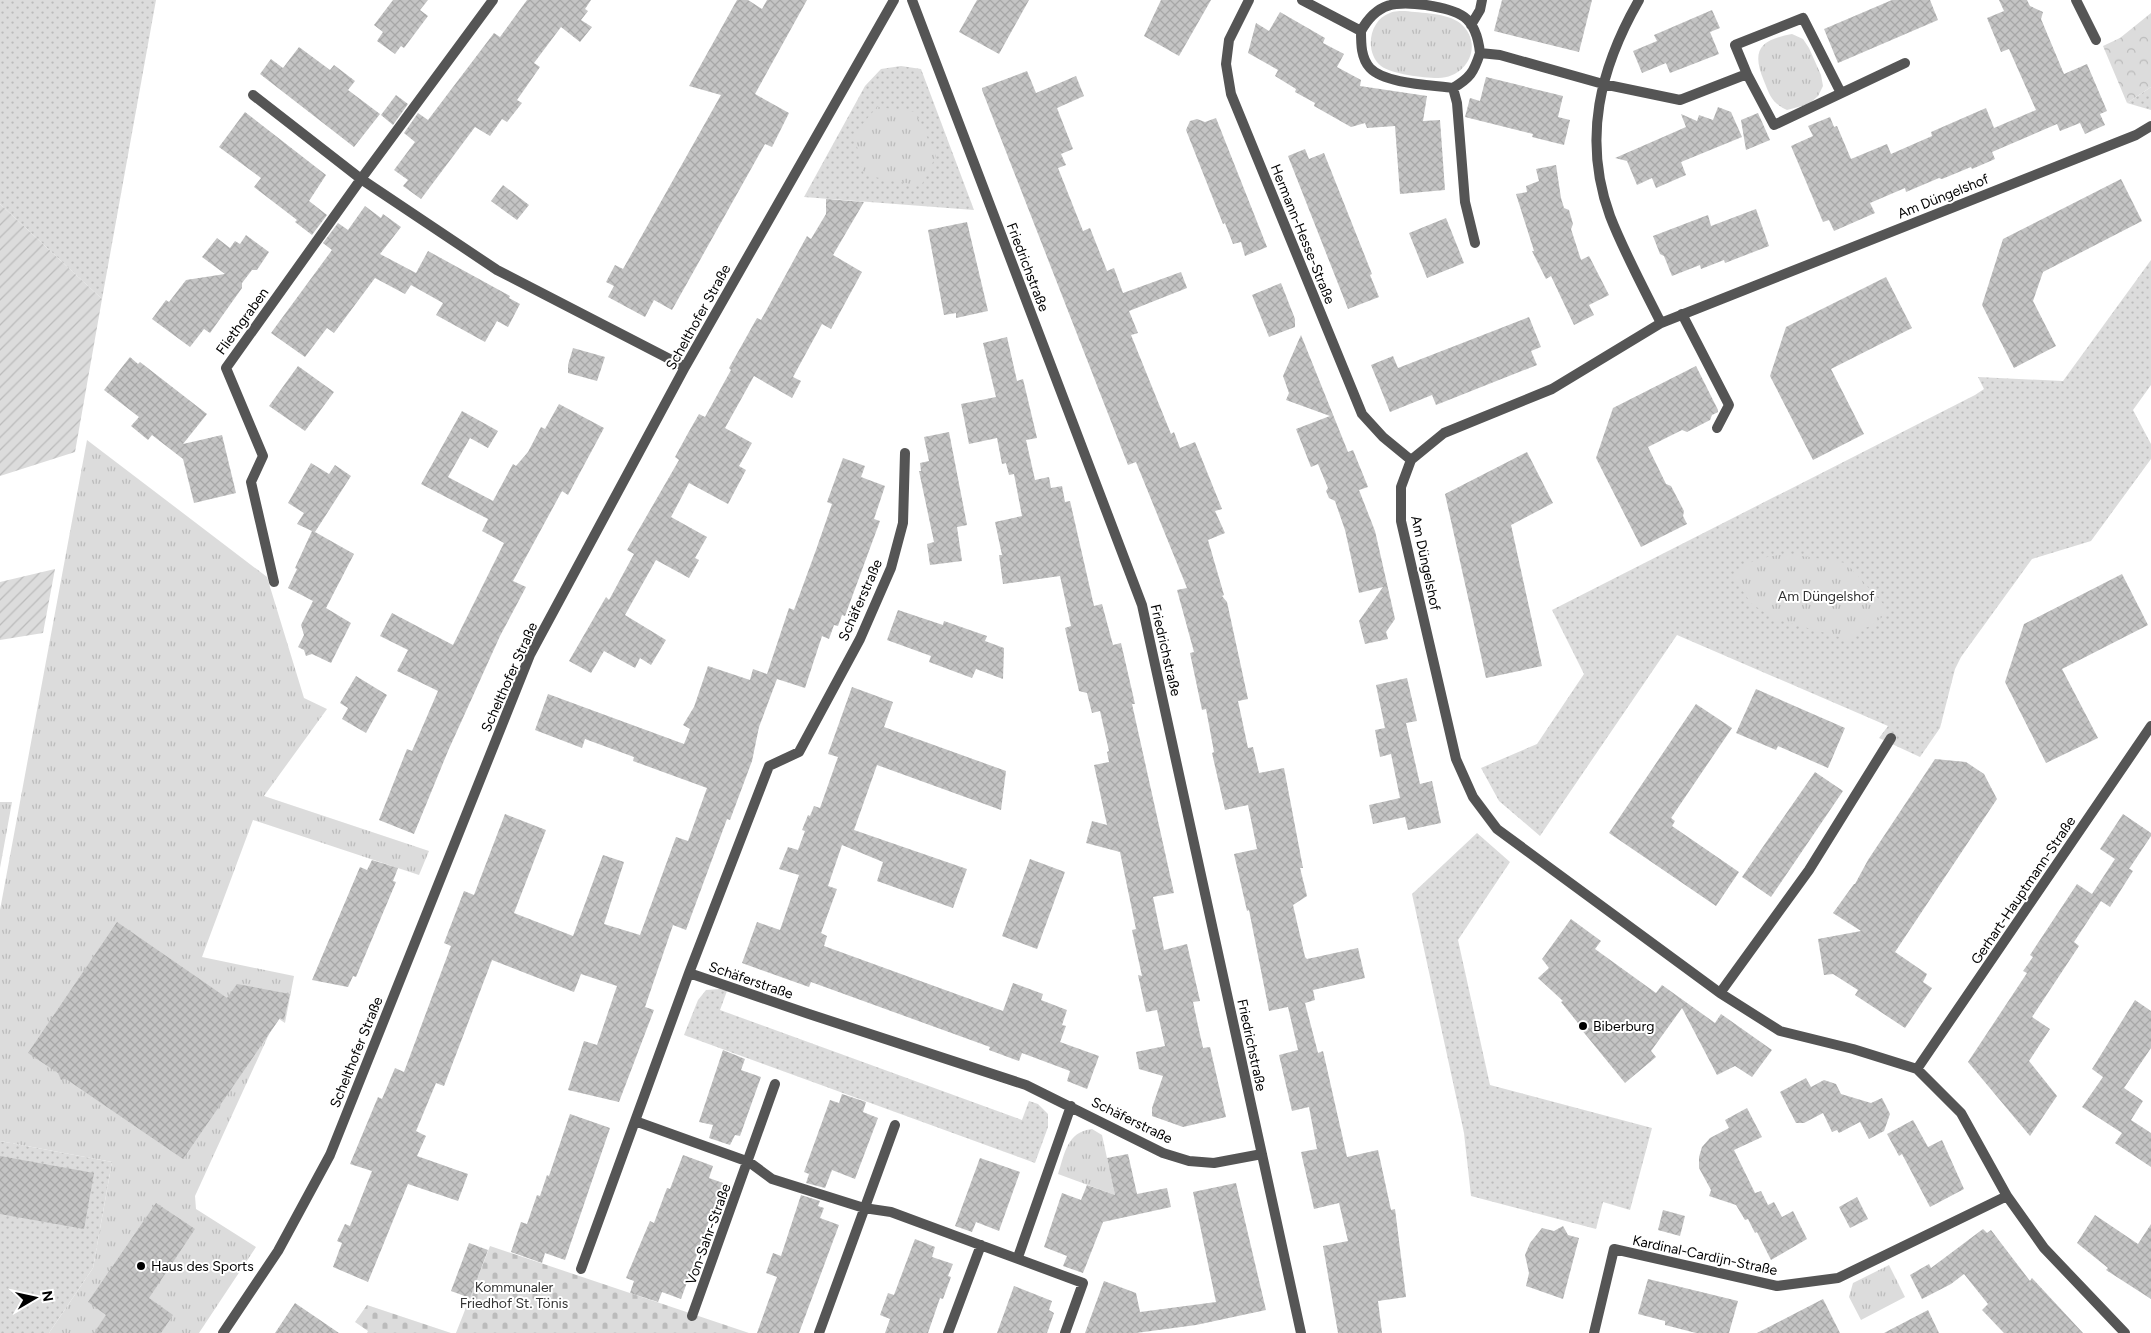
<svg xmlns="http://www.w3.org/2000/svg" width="2151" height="1333" viewBox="0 0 2151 1333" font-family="Figtree,sans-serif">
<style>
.grass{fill:url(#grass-dots)}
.forest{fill:url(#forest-crowns)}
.cemetery{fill:url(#cemetery-stones)}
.park{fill:url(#park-tufts)}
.garden{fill:url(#garden-furrows)}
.building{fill:url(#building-cross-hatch)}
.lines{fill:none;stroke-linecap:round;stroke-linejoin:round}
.service{stroke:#555;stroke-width:10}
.minor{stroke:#555;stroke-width:10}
.poi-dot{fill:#000;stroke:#fff;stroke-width:2}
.labels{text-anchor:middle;stroke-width:4;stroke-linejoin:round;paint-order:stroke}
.street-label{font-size:14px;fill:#000;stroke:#fff}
.park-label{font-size:14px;fill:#333;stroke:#fff}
.poi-label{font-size:14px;fill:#000;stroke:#fff;text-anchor:start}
</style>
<defs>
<pattern id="grass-dots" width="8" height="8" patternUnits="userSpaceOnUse" patternTransform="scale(1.25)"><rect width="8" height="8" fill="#dcdcdc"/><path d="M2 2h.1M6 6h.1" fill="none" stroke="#bbb" stroke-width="1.8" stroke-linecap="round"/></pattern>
<pattern id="forest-crowns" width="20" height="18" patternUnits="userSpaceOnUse" patternTransform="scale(1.25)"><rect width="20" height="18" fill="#dcdcdc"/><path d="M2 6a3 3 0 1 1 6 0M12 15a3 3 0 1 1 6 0" fill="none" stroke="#bbb"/></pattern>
<pattern id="cemetery-stones" width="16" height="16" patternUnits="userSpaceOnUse" patternTransform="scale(1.25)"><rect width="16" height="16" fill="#dcdcdc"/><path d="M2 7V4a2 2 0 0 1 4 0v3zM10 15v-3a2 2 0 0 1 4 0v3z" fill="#bbb"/></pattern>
<pattern id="park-tufts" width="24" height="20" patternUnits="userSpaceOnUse" patternTransform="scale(1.25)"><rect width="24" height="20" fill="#dcdcdc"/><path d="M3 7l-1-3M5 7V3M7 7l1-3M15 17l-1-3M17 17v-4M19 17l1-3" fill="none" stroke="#bbb"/></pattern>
<pattern id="garden-furrows" width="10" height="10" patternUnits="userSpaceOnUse" patternTransform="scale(1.25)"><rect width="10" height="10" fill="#dcdcdc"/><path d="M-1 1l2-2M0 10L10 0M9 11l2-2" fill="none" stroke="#bbb"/></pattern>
<pattern id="building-cross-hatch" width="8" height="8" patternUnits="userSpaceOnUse" patternTransform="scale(1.25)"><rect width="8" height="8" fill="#c4c4c4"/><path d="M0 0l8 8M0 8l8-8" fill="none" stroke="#a7a7a7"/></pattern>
</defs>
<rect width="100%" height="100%" fill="#fff"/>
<path class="grass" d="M0,0H156L102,299L0,204Z
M901,66L921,69L974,210L804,197L865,86L881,69Z
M2151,87V110L2127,103Z
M2151,260V385L2133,410L2151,444V459L2091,541L2032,559L1961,657L1955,669L1940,728L1920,757L1879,738L1888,726L1677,635L1540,836L1499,801L1481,768L1537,744L1584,674L1552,610L1975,395L1984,389L1978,377L2063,381Z
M1477,833L1510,862L1458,940L1490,1085L1652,1128L1630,1210L1603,1202L1596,1229L1471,1196L1464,1133L1412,894Z
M720,989L727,991L720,1010L1022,1120L1029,1101L1038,1104L1048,1114V1127L1035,1163L684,1035L698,1000L706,990Z
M0,1141L112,1162L93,1268L49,1333H0Z"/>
<path class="forest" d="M2151,13V87L2127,103L2103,46L2120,38Z"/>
<path class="cemetery" d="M490,1246L749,1333H456Z
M367,1305L451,1333H367L368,1331L355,1322Z"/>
<path class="park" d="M1405,11C1421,13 1447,13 1460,23C1485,44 1467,79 1437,78C1424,78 1391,74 1381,66C1364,52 1369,20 1390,13C1394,11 1401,11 1405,11Z
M1792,34L1803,39L1809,48L1821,75L1823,86L1818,96L1809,104L1787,110C1772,103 1770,96 1764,81C1751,50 1760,40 1792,34Z
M877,107L915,112L936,156L921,186L864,175L854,134Z
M87,440L267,577L304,698L327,709L264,796L429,851L419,875L253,820L202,957L294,976L285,1023L279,1019L270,1032L195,1196L196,1209L256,1247L199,1333H49L93,1268L112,1162L0,1141V910Z
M1789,554L1846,563L1885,606L1886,614L1871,626L1856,631L1854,641L1772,618L1751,603L1733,577C1747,559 1767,556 1789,554Z
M0,802H12L0,868Z
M1092,1129L1102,1135L1115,1195L1058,1174C1065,1153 1067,1132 1092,1129Z
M1889,1265L1905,1297L1861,1320L1849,1297L1853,1283Z"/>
<path class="garden" d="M0,204L102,299L75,452L0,476Z
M55,569L43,633L0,640V582Z"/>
<path class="building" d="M393,0H428L420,10L428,16L404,48L401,46L395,54L377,41L383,32L374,25Z
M527,0H591L585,9L588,11L581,20L592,27L580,42L561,27L534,63L540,67L517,100L522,103L507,122L502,119L490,136L475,127L421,199L403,186L408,180L394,170L415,142L404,133L418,113L428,120L494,33L500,37Z
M737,0H748L762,9L767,0H807L755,94L789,113L772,147L765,144L672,310L654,300L645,317L608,297L614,286L606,282L615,265L623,269L721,95L689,86Z
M977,0H1029L999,54L959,32Z
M1161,0H1211L1179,56L1144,36Z
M1502,0H1592L1579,52L1494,31Z
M1892,0H1930L1938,20L1838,63L1824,29Z
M1999,0H2027L2030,6L2043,12L2041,19L2064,74L2087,64L2107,111L2100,114L2105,125L2085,134L2080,123L2060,131L2057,124L1992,152L1995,159L1972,169L1971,167L1942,179L1939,178L1906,192L1905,188L1870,203L1875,213L1834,231L1829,220L1823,222L1791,146L1813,136L1808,126L1830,117L1834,127L1837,126L1851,159L1887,144L1891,154L1932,136L1931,132L1986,108L1994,128L2036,110L2009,49L2001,52L1987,18L2004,11Z
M1712,10L1720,28L1710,32L1719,54L1670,73L1666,63L1642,73L1633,51L1657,41L1654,35Z
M1280,12L1325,38L1323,43L1344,54L1337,67L1361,80L1360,86L1427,96L1423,121L1440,120L1445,190L1400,194L1395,126L1367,128L1365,123L1351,127L1314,106L1315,103L1295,92L1296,89L1275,76L1278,70L1248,53L1256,23L1269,31Z
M299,47L330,70L334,65L355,81L348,90L380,114L354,147L260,74L271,59L283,68Z
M1027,71L1036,93L1076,76L1084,96L1057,108L1073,149L1061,154L1066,165L1058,168L1083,231L1090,228L1107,271L1114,268L1123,293L1181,272L1187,288L1129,311L1138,333L1131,335L1171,434L1174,432L1180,448L1195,442L1222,509L1215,511L1225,533L1208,540L1224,595L1222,596L1227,602L1248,699L1238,701L1248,748L1253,747L1259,773L1284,768L1303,868H1300L1307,896L1293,905L1305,957L1307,959L1358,948L1365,978L1313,990L1315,1000L1305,1003L1318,1053L1323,1051L1347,1157L1378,1150L1391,1210L1395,1209L1406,1297L1378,1301L1382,1333H1338L1323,1246L1348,1241L1339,1203L1314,1209L1301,1152L1317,1149L1309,1107L1292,1111L1279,1055L1298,1050L1288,1007L1269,1011L1249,910L1247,911L1234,854L1257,849L1248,805L1225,810L1212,753L1214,752L1206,709L1202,710L1190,653L1194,652L1177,590L1187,588L1136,462L1128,465L982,90V88Z
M1486,77L1563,96L1558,117L1570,120L1564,145L1532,137L1533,134L1465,117L1470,98L1480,101Z
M396,95L408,104L393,125L381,115Z
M1718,107L1731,112L1742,137L1681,162L1686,175L1656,188L1652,178L1637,185L1627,161L1615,158L1686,127L1681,114L1697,121L1699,115L1713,120Z
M245,112L326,175L309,201L327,215L312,235L295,222L297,220L254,187L261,178L219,147Z
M1758,113L1770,140L1746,150L1741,120Z
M1216,118L1267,247L1245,256L1241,242L1233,244L1225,223L1223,224L1186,130L1190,121L1197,119L1205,122Z
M1305,149L1309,159L1324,153L1372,274L1370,275L1379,297L1348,309L1288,156Z
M1556,165L1561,198L1564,208L1569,210L1573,224L1571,229L1581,260L1589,256L1609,295L1589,305L1594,315L1574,325L1551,276L1546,279L1532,251H1534L1516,194L1527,192L1526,186L1539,181L1536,169Z
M2121,179L2142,221L2043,272L2033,301L2056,346L2014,368L1982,305L2003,239Z
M503,185L529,205L517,220L491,201Z
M826,199L864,202L833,255L862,272L831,329L822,324L793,377L801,381L792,398L754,376L725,428L752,443L739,466L746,470L728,504L689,483L671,517L707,537L695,558L699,560L689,578L656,560L625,615L666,640L651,665L640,658L635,668L604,651L591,673L569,661L606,597L609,600L634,554L627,550L679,460L675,457L687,435L699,414L705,417L731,370L729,368L757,318L761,320L807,236L811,239L826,214Z
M365,206L381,218L383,214L401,227L380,254L416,273L428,251L510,296L509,298L520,304L508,327L497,321L485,342L436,315L443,303L411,285L405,294L375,278L334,333L327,328L305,357L271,333L332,250L323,243L338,223L348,230Z
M1756,209L1769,246L1725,263L1724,260L1701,269L1700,265L1672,276L1664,256L1660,254L1653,236L1708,215L1711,226Z
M1446,218L1464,263L1427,278L1409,233Z
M967,222L988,311L956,318V313L944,315L928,230Z
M246,235L269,252L257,270H252L242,283V288L210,333L204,329L190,347L152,319L166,300L169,302L186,280L225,274L202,257L217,238L230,248L235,241L240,244Z
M1886,277L1912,328L1831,369L1864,434L1813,460L1770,376L1786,327Z
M1281,283L1295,319V327L1269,337L1252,295Z
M1529,317L1541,347L1531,351L1537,365L1436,405L1432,395L1390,412L1371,365L1393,356L1398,368Z
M1301,335L1348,452L1353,450L1368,487L1359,490L1375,531L1395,619L1386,632L1388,639L1365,644L1359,621L1383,587L1359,593L1345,530L1335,501L1329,498L1326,491L1328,488L1318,464L1311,467L1296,429L1330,416L1286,400L1289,393L1283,376Z
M1007,337L1017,381L1023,379L1037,438L1026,440L1035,480L1049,477L1051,488L1062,486L1065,502L1070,501L1094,606L1102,604L1113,645L1121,643L1135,704H1132L1174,893L1153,897L1164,950L1187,944L1200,1001L1193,1002L1197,1021L1203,1048L1210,1047L1226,1117L1183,1127L1152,1116V1108L1163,1076L1139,1069L1136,1052L1165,1046L1157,1010L1146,1012L1138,975L1142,976L1132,930L1136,929L1120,852L1086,843L1092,821L1107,825L1094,765L1109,762L1107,752L1109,751L1100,711L1092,713L1087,693L1079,691L1065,628L1071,626L1060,576L1003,584L999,555H1002L995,522L1022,516L1014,474L1009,475L1006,463L1002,464L997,438L969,444L963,413L961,404L996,397L983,343Z
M573,348L605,357L597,381L568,373V365Z
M130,357L138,364L140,362L207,414L183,444L222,435L236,493L194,503L183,459L152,435L148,440L131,426L139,417L104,390Z
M298,366L334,392L305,431L269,406Z
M1696,366L1718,410V412L1712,415L1710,420L1687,432L1682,430L1648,447L1666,484L1671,486L1684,511L1683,516L1687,524L1641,547L1596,458L1613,408Z
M559,404L604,428L568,495L562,491L513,581L526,587L500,636L448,751L414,834L379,820L407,749L412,751L438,691L397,671L408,650L380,636L392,613L453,645L504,543L482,531L488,519L421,484L462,411L498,431L488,448L470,438L448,477L493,501L513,464L516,466L528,452L541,427L545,429Z
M949,432L967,525L957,527L962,561L930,565L927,544L934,542L919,471H921L920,463L929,461L924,437Z
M1527,452L1553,503L1511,525L1542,666L1486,678L1445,494Z
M843,458L865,466L861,477L885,486L874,519L880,521L845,616L842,615L838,626L834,625L829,639L822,636L805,688L777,679L759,727L752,761L730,820L727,819L686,930L673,925L645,1007L654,1010L619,1102L568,1090L584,1041L597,1045L617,986L581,974L574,992L492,960L444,1086L436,1083L416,1131L426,1136L417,1156L468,1174L458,1201L408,1184L368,1282L333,1267L342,1243L337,1241L345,1224L350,1226L372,1171L350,1164L378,1097L382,1099L395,1068L404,1072L451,946L444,943L464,891L474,895L505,814L546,830L514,913L573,936L603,855L624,862L604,924L640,935L676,837L688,841L707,788L633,761L634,757L585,739L582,748L535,730L548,694L684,744L690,729L683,725L694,707L708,666L750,680L753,669L767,674L789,608L794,610L816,550L832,504L827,502Z
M311,463L329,474L335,465L351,476L315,532L354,554L326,608L351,623L331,663L312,654L306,656L304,650L298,647L304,635L301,625L313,601L288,588L297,569L295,568L312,531L297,524L304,513L288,503Z
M2122,574L2148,625L2062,669L2098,738L2046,763L2005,682L2024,624Z
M898,610L943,625L944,621L987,636L985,641L1004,648L1003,679L976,669L972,678L929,662L931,656L887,640Z
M356,676L387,695L366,733L342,719L348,708L340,703Z
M1407,678L1417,721L1406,723L1420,784L1432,781L1441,823L1408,830L1405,817L1373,824L1369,805L1400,798L1391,754L1380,757L1375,730L1385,728L1376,685Z
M852,687L893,702L884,727L1006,771L1001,810L877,765L854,830L967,869L953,908L877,881L883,862L842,845L828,886L837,889L821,933L827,936L824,946L1003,1011L1013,983L1043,994L1041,1000L1067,1010L1062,1025L1066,1026L1060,1042L1099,1056L1087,1089L1067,1081L1070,1071L1022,1053L1019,1061L989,1050L990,1047L811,982L809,987L742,963L757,922L780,930L799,875L779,869L788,847L798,850L805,831L802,830L808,815L810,816L814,806L820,808L838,757L828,754Z
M1756,689L1845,728L1828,768L1778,746L1776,750L1736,733Z
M1696,704L1732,728L1671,818L1675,821L1672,826L1739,872L1716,906L1609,833Z
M1935,759L1966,762L1984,774L1997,799L1895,952L1927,974L1923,982L1932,988L1905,1028L1855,995L1858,990L1833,974L1824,975L1818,939L1861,931L1833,913L1854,884H1855L1868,860Z
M1815,772L1843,791L1771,897L1742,877Z
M2123,814L2151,833V836L2129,869L2125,866L2133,871L2110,907L2101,901L2074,942L2079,946L2032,1017L2050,1029L2029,1061L2057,1096L2030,1136L1968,1062L2027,973L2023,971L2033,957L2030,955L2077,884L2092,894L2115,859L2100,849Z
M1030,859L1065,872L1037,949L1002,936Z
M372,860L398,868L393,881L396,882L356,977L353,976L348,987L312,980L360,867L367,870Z
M1571,919L1601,941L1595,949L1656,993L1662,985L1715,1023L1721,1014L1772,1050L1752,1077L1735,1066L1717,1075L1682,1008L1651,1051L1656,1057L1625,1083L1581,1029L1582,1028L1561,1002L1563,1001L1538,978L1549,968L1542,959Z
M117,922L227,998L237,984L290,994L284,1020L280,1018L183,1159L66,1079L61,1080L58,1073L28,1053Z
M2135,1000L2151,1011V1048L2124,1088L2143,1101L2131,1120L2151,1133V1167L2115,1143L2122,1133L2082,1107L2103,1077L2092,1069Z
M723,1050L745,1059L741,1070L761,1077L740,1136L735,1135L730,1145L709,1138L713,1125L699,1122Z
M1806,1078L1811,1087L1824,1080L1836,1084L1841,1094L1871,1103L1882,1098L1890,1114L1884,1131L1869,1139L1860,1122L1839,1133L1837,1130L1832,1132L1823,1113L1804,1123H1796L1780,1092Z
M842,1094L866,1102L863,1112L878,1118L855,1179L832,1170L825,1188L806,1183L809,1174L804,1172L830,1100L839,1103Z
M1747,1108L1762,1137L1734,1150L1755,1193L1761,1191L1768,1205L1774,1202L1782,1217L1793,1211L1807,1239L1771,1260L1757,1232L1755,1233L1748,1219L1745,1220L1736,1205L1709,1196L1711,1190L1699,1168V1157L1702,1147L1710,1138L1729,1128L1725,1120Z
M570,1114L610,1128L565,1260L545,1253L542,1263L511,1252L521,1222L527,1224L537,1195L540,1196L547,1175L549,1176Z
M1913,1120L1928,1147L1942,1140L1964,1189L1930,1207L1902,1154L1899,1156L1887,1134Z
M1128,1154L1137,1194L1167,1188L1171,1207L1103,1222L1083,1273L1063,1266L1067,1256L1044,1247L1062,1193L1081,1200L1087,1185L1115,1195L1107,1158Z
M683,1155L713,1166L709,1178L723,1183L681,1299L662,1292L658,1302L630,1293L634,1281L626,1278L650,1221L654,1223L667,1188L670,1189Z
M0,1156L94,1173L84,1229L0,1214Z
M980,1158L1020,1172L999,1231L976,1222L972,1232L955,1226Z
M1236,1183L1266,1310L1196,1325L1136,1333H1085L1104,1281L1136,1293L1140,1312L1216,1302L1193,1192Z
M801,1195L820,1201L818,1206L824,1208L820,1218L839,1225L799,1333H757L777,1277L766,1273L773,1253L781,1256Z
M1857,1197L1868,1219L1850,1228L1839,1207Z
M156,1203L195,1229L149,1298L173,1315L161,1333H94L106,1315L88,1302Z
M1663,1210L1685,1216L1680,1236L1658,1230Z
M2095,1215L2138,1244L2151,1224V1299L2106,1270L2108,1268L2077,1243Z
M1563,1226L1568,1235L1579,1238L1563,1299L1526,1286L1529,1273L1525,1255L1530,1243L1542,1228L1554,1231Z
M1983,1229L1987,1233L1991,1230L2030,1281L2032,1278L2083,1333H2004L1982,1310L1988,1304L1964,1274L1951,1284L1922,1299L1910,1275L1929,1264L1931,1268Z
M915,1239L935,1247L932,1257L953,1264L948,1276L951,1277L943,1299L940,1298L928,1333H885L890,1319L880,1315L888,1293L894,1295Z
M469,1243L488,1250L470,1298L451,1291Z
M1648,1279L1738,1301L1729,1333H1696L1665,1325V1321L1638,1314Z
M1014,1286L1052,1301L1049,1310L1054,1313L1047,1333H997Z
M1823,1299L1840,1333H1757Z
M295,1303L339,1333H275Z
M1928,1310L1939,1333H1884Z"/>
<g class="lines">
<path class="service" d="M1682,314L1729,405L1717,428"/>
<path class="minor" d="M493,0L361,179L497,270L685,367
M912,0L1142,605L1301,1333
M1249,0L1229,40L1226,64L1231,94L1362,414L1383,437L1411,460
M1302,0L1361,31C1361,44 1361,58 1370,68C1385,84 1432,85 1453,88C1470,78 1474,72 1480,53L1500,55L1603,84L1680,100L1747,74L1735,45L1803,18L1841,93
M1639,0C1600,68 1582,139 1610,216C1623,250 1644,289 1661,323
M2076,0L2096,40
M1471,25L1480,10L1482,0
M1361,31C1377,2 1396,1 1426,5C1460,11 1476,15 1480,53
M1747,74L1774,125L1905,63
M1453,88L1457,103L1465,202L1475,243
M253,95L361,179L226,368L263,456L251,482L274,582
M905,453L903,523L891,568L860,639L799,752L769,766L689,973L635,1121L749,1162L772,1179L864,1208L891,1212L1083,1283L1065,1333
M689,973L809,1014L1026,1085L1163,1153L1189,1161L1214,1163L1262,1154
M1720,993L1809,870L1891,738
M1917,1069L2151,726
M1018,1257L1071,1106
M581,1269L635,1121
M692,1316L775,1084
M223,1333L278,1251L330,1155L530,655L685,367L894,0
M819,1333L895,1125
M948,1333L981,1245
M1594,1333L1614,1249L1777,1286L1838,1278L2007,1196
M2125,1333L2044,1248L2007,1196L1961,1113L1917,1069L1853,1049L1780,1031L1720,993L1497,829L1473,797L1456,759L1401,521V487L1411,460L1444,433L1552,389L1661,323L2136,135L2151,126"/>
</g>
<g class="poi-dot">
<circle cx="1583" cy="1026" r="5"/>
<circle cx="141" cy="1266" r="5"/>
</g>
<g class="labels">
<g class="street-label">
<text transform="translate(1943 196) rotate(-22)" y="5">Am Düngelshof</text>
<text transform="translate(1303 234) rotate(68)" y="5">Hermann-Hesse-Straße</text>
<text transform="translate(1028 267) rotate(69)" y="5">Friedrichstraße</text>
<text transform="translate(698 317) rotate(-61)" y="5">Schelthofer Straße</text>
<text transform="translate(242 321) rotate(-54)" y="5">Fliethgraben</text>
<text transform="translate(1426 563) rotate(78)" y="5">Am Düngelshof</text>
<text transform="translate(860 600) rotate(-66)" y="5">Schäferstraße</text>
<text transform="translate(1166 650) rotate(77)" y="5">Friedrichstraße</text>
<text transform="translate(509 677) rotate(-66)" y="5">Schelthofer Straße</text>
<text transform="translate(2023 890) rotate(-56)" y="5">Gerhart-Hauptmann-Straße</text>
<text transform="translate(751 980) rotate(19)" y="5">Schäferstraße</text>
<text transform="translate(1252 1045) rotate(78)" y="5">Friedrichstraße</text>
<text transform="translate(356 1052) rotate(-68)" y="5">Schelthofer Straße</text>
<text transform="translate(1132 1120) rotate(26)" y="5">Schäferstraße</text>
<text transform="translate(708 1234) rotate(-70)" y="5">Von-Sahr-Straße</text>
<text transform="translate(1705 1255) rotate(12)" y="5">Kardinal-Cardijn-Straße</text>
</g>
<g class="park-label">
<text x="1826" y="601">Am Düngelshof</text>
<text x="514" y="1292">Kommunaler<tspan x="514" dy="16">Friedhof St. Tönis</tspan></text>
</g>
<g class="poi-label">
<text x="1593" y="1031">Biberburg</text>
<text x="151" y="1271">Haus des Sports</text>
</g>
</g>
<g transform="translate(35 1298) rotate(81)" stroke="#ffffff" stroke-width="4" paint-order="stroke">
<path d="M0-4L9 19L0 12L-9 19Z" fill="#000000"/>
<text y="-8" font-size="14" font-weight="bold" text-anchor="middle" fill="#000000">N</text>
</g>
</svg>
